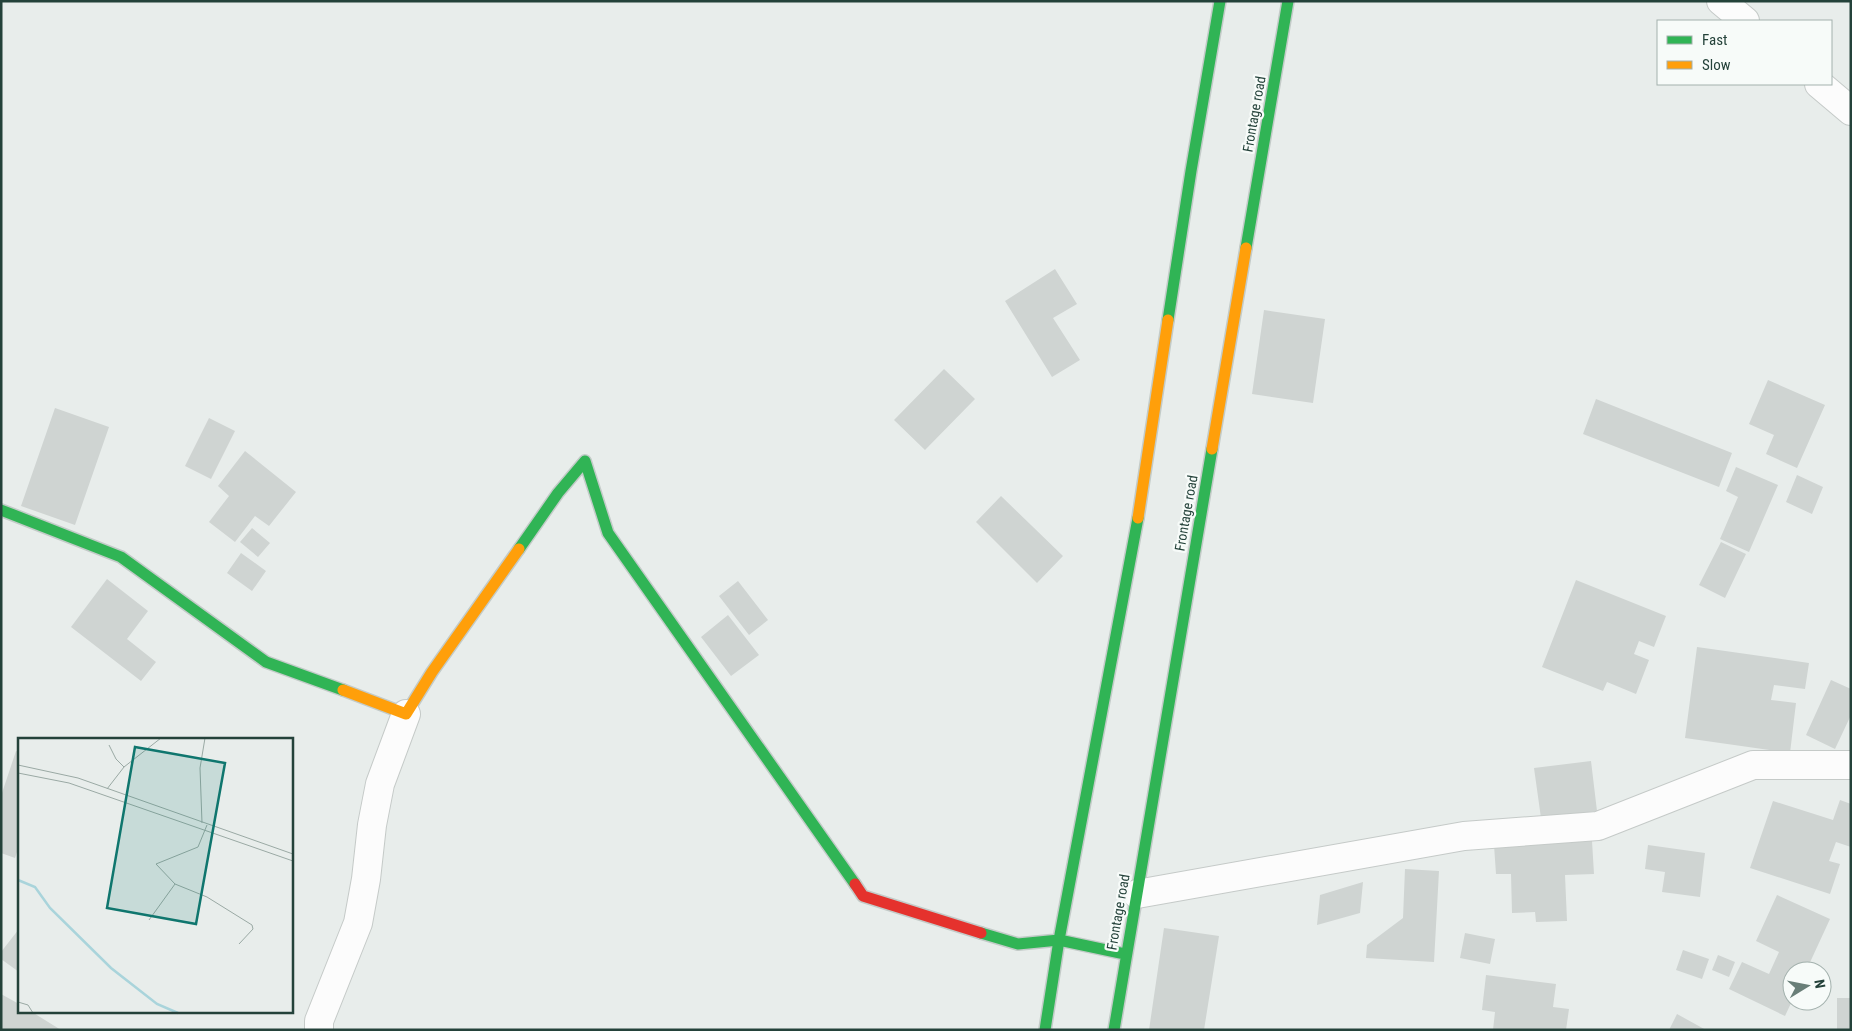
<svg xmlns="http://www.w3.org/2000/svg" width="1852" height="1031" viewBox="0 0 1852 1031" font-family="'Roboto Condensed',sans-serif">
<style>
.building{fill:#cfd4d2}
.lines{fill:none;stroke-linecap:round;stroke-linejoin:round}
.street-casing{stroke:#c5cac8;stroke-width:30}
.fast-casing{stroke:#c3cbc8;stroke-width:14}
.slow-casing{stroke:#c3cbc8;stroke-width:14}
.jam-casing{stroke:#c3cbc8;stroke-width:14}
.street{stroke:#fcfcfc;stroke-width:28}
.fast{stroke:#30b455;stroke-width:11}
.slow{stroke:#ff9f0a;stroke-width:11}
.jam{stroke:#e5322d;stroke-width:11}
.labels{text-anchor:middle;stroke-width:4.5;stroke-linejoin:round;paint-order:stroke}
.street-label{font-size:14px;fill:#24423a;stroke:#f7fbf9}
.inset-river{fill:none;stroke:#a9d4db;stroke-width:2.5}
.inset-road{fill:none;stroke:#9aa9a4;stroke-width:1}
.view{fill:#0f766e;fill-opacity:0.15;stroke:#0f766e;stroke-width:2.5}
.inset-edge{fill:none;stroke:#24423a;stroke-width:2.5}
</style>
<rect width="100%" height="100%" fill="#e8edeb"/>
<path class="building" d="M1055,269L1077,304L1053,318L1080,360L1052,377L1005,301Z
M1264,310L1325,319L1313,403L1252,394Z
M944,369L975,399L925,450L894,420Z
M1768,380L1825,405L1797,468L1766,454L1774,435L1749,424Z
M1596,399L1732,453L1719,487L1583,434Z
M55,408L109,427L75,525L21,506Z
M209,418L235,431L211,479L185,466Z
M245,451L296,492L269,526L255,516L235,542L209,522L229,496L218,486Z
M1736,467L1778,485L1749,552L1720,539L1738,497L1726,491Z
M1797,475L1823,487L1812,514L1786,502Z
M1001,496L1063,556L1037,583L976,522Z
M252,528L270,543L258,557L240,542Z
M1721,542L1746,554L1725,598L1699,585Z
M241,553L266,571L252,591L227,573Z
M107,579L148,611L127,639L156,662L141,681L71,627Z
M1576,580L1666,616L1654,647L1639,641L1634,654L1649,660L1636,694L1607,682L1603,691L1542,667Z
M738,581L768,620L749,635L719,596Z
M728,615L759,655L731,676L701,637Z
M1697,647L1809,663L1805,689L1774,685L1771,700L1796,703L1790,753L1685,738Z
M1831,680L1851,689V715L1835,749L1806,735Z
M16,751L19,752V846L15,858L1,853V796Z
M1591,761L1597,811L1541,818L1534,768Z
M1840,800L1851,804V847L1836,842L1829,861L1840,864L1830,894L1750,868L1773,801L1833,820Z
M1592,841L1594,874L1565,875L1567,921L1536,922L1535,912L1512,913L1511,874H1496L1494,845Z
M1648,845L1705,853L1700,897L1662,892L1665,872L1645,869Z
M1405,869L1439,871L1434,962L1366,958L1367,945L1403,918Z
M1363,882L1360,913L1317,925L1320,895Z
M1777,895L1830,919L1806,971H1792V1001L1785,1016L1729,989L1742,962L1769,974L1779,952L1756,941Z
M1164,928L1219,936L1204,1030H1149Z
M19,929V972L1,959V952Z
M1465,933L1495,939L1490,964L1460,958Z
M1683,950L1709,959L1702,979L1676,970Z
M1718,955L1735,962L1729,977L1712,970Z
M1486,975L1556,984L1553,1007L1569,1009L1566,1030H1493L1495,1012L1482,1010Z
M1,994L19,1004V1012H32L61,1030H1Z
M1837,998H1851V1030H1837Z
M1677,1014L1706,1030H1669Z"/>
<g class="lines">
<defs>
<path id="street" d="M1721,1L1745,21
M1819,84L1851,111
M1137,894L1464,836L1598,826L1753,765H1851
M319,1030V1021L358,923L366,879L372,825L380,784L406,714"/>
<path id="fast" d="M1246,248L1288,1
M1168,320L1191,171L1220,1
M1,510L121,557L266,662L343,690
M519,549L558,493L585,461L608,533L855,884
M981,933L1018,944L1059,940L1125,954
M1045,1030L1059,940L1138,518
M1114,1030L1212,449"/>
<path id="slow" d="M1212,449L1246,248
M1138,518L1168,320
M343,690L406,714L432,672L519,549"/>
<path id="jam" d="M855,884L863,896L981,933"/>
</defs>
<use href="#street" class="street-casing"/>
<use href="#fast" class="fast-casing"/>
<use href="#slow" class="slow-casing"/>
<use href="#jam" class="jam-casing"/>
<use href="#street" class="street"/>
<use href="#fast" class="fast"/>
<use href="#slow" class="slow"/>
<use href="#jam" class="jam"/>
</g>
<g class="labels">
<g class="street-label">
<text transform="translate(1254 114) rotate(-80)" y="5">Frontage road</text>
<text transform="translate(1186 513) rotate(-80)" y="5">Frontage road</text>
<text transform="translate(1118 912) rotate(-80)" y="5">Frontage road</text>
</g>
</g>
<g transform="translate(18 738)">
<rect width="275" height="275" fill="#e8edeb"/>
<path class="inset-river" d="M0,142L17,149L32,170L93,230L139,266L160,275"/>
<path class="inset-road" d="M91,7L98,21L106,29M0,27L60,40L275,116M0,35L51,45L275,123M89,51L106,29L143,0M184,85L182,30L187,0M157,146L189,159L234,187L235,191L221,206M131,182L157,146L138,126L180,109L189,87M0,264L10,267L15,275"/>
<path class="view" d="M117,9L207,25L178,186L89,170Z"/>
<rect width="275" height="275" class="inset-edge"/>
</g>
<rect width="1852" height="1031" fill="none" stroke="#24423a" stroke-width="5"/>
<rect x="1657" y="20" width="175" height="65" fill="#f7fbf9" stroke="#a3b1ad"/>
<rect x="1667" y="36" width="25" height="8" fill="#30b455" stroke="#a3b1ad"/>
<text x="1702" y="45" font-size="15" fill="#24423a">Fast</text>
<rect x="1667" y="61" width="25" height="8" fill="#ff9f0a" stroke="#a3b1ad"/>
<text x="1702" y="70" font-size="15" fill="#24423a">Slow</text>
<g transform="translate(1807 986) rotate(80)"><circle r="24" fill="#f7fbf9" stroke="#a3b1ad"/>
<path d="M0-4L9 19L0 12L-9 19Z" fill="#697e78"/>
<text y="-8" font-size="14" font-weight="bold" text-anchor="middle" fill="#24423a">N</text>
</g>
</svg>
